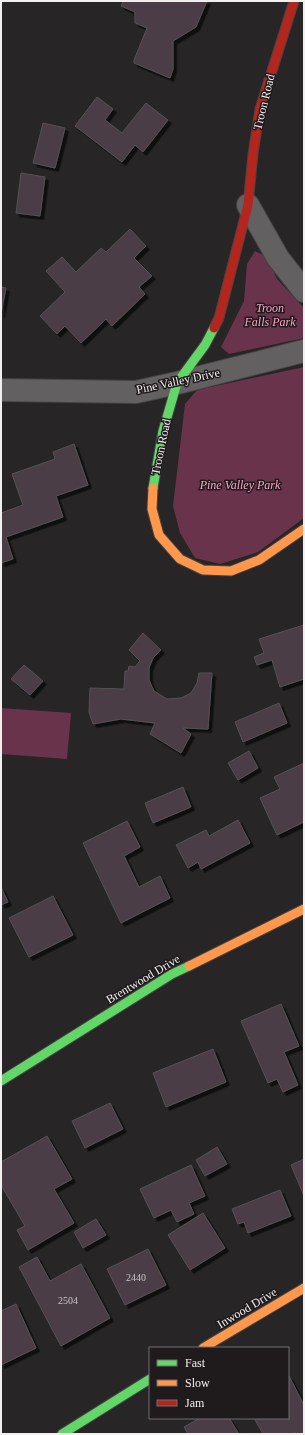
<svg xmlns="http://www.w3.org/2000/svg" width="305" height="1435" viewBox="0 0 305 1435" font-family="Georgia,serif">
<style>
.green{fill:#6a334c}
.building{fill:#4b3d44;stroke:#535252;filter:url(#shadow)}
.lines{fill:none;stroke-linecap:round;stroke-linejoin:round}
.street-casing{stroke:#454344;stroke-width:24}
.fast-casing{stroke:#454344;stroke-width:11}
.slow-casing{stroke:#454344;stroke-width:11}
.jam-casing{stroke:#454344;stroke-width:11}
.street{stroke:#626061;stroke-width:22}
.fast{stroke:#63d668;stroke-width:9}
.slow{stroke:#ff974d;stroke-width:9}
.jam{stroke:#b3261e;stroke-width:9}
.labels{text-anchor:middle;stroke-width:3;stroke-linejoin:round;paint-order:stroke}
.number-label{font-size:10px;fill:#c8c2c5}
.street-label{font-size:12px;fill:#f2eff0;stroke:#1f1a1c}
.park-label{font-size:12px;font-style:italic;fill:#ffa4cb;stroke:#1f1a1c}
</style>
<defs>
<filter id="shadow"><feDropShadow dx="3.5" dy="3.5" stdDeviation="0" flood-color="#0009"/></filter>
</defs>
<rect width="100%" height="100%" fill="#272526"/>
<path class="green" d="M255,251L267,257L277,279L304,308V338L229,354L221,347L244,301L247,264Z
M304,367V518L258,552L220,564L195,558L180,533L173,506L185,404L197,390Z
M1,708L71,713L67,759L1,754Z"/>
<path class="building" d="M123,1H207L196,27L173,41V69L170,78L134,63V60L147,28L135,23V12L121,6Z
M97,97L113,109L105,120L122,133L146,103L168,120L143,152L135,145L122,162L75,126Z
M43,123L65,128L55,168L33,163Z
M21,173L45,177L40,216L16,213Z
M130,229L146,246L134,258L152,276L139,287L145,294L112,326L106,319L81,343L65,326L57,334L40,316L65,292L46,271L62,257L76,272L101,248L106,252Z
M1,287L6,288L1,314Z
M74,444L88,485L56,496L63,517L6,537L13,559L1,563V513L23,505L12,474L55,459L53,452Z
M304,625V679L280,687L272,660L257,665L254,657L264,653L259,639Z
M143,633L161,650L153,658L149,668V680L154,691L167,699L181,698L191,693L197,683L199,673H212L208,729L183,728L191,734L181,753L150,734L155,723L121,719L93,724L89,712L90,688L124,689L125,671H128L129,666L135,667L140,661L129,650Z
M24,665L43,681L30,695L11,679Z
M279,703L287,723L243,742L235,722Z
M249,751L258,768L238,780L228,763Z
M304,763V822L277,835L260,798L280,789L274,777Z
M183,787L191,807L153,823L145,803Z
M238,820L250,843L201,869L198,862L188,868L176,845L206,830L209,836Z
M127,821L140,847L124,856L139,887L160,876L170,898L121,923L83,843Z
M1,887L8,902L1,905Z
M53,896L73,935L29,957L9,918Z
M281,1004L299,1046L284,1052L298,1085L283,1092L277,1079L268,1083L241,1021Z
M213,1049L226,1082L166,1107L153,1073Z
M110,1103L123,1129L85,1148L72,1121Z
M47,1136L72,1179L54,1189L74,1223L28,1250L17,1230L25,1226L1,1185V1162Z
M217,1147L227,1164L205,1176L196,1160Z
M304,1159V1196L291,1165Z
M191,1165L205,1196L189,1203L194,1214L177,1222L171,1210L154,1218L140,1189Z
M280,1190L291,1216L248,1233L244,1222L238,1224L232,1209Z
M203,1213L225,1248L190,1270L168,1235Z
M96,1219L106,1235L83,1248L74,1232Z
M148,1249L166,1285L125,1305L107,1269Z
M37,1257L50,1281L81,1264L110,1318L61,1346L19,1267Z
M16,1304L36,1348L1,1365V1311Z
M289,1376L304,1405V1434H296L295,1432L292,1434H263L254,1418H288Z
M200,1418H229L239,1434H188L184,1427Z"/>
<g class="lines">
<defs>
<path id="street" d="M248,205L278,258L304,291
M1,390L136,392L177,383L304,351"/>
<path id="fast" d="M153,488L163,431L177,383L205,345L214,328
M1,1081L172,974L189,966
M62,1434L150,1379"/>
<path id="slow" d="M153,488L152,509L159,535L180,559L203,570L231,571L259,560L304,529
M189,966L304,909
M203,1348L304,1288"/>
<path id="jam" d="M214,328L219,318L248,205L253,154L260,109L294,1"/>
</defs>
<use href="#street" class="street-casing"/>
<use href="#fast" class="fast-casing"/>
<use href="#slow" class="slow-casing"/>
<use href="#jam" class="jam-casing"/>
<use href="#street" class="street"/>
<use href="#fast" class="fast"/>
<use href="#slow" class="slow"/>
<use href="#jam" class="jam"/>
</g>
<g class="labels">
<g class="number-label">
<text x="136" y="1281">2440</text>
<text x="68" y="1304">2504</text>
</g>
<g class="street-label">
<text transform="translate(264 102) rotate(-76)" y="4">Troon Road</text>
<text transform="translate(178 381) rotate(-12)" y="4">Pine Valley Drive</text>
<text transform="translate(161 447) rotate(-78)" y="4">Troon Road</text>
<text transform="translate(143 979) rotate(-31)" y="4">Brentwood Drive</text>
<text transform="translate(247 1308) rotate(-31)" y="4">Inwood Drive</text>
</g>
<g class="park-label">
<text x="270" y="312">Troon<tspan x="270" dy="14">Falls Park</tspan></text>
<text x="240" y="489">Pine Valley Park</text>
</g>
</g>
<rect width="305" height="1435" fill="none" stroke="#f2eff0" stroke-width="4"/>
<rect x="149" y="1347" width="140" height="72" fill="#1f1a1c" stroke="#736f71"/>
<rect x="157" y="1360" width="20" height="6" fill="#63d668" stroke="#736f71"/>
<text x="185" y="1367" font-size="12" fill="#f2eff0">Fast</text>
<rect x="157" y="1380" width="20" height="6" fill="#ff974d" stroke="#736f71"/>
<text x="185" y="1387" font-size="12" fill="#f2eff0">Slow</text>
<rect x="157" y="1400" width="20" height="6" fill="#b3261e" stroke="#736f71"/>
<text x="185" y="1407" font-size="12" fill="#f2eff0">Jam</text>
</svg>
